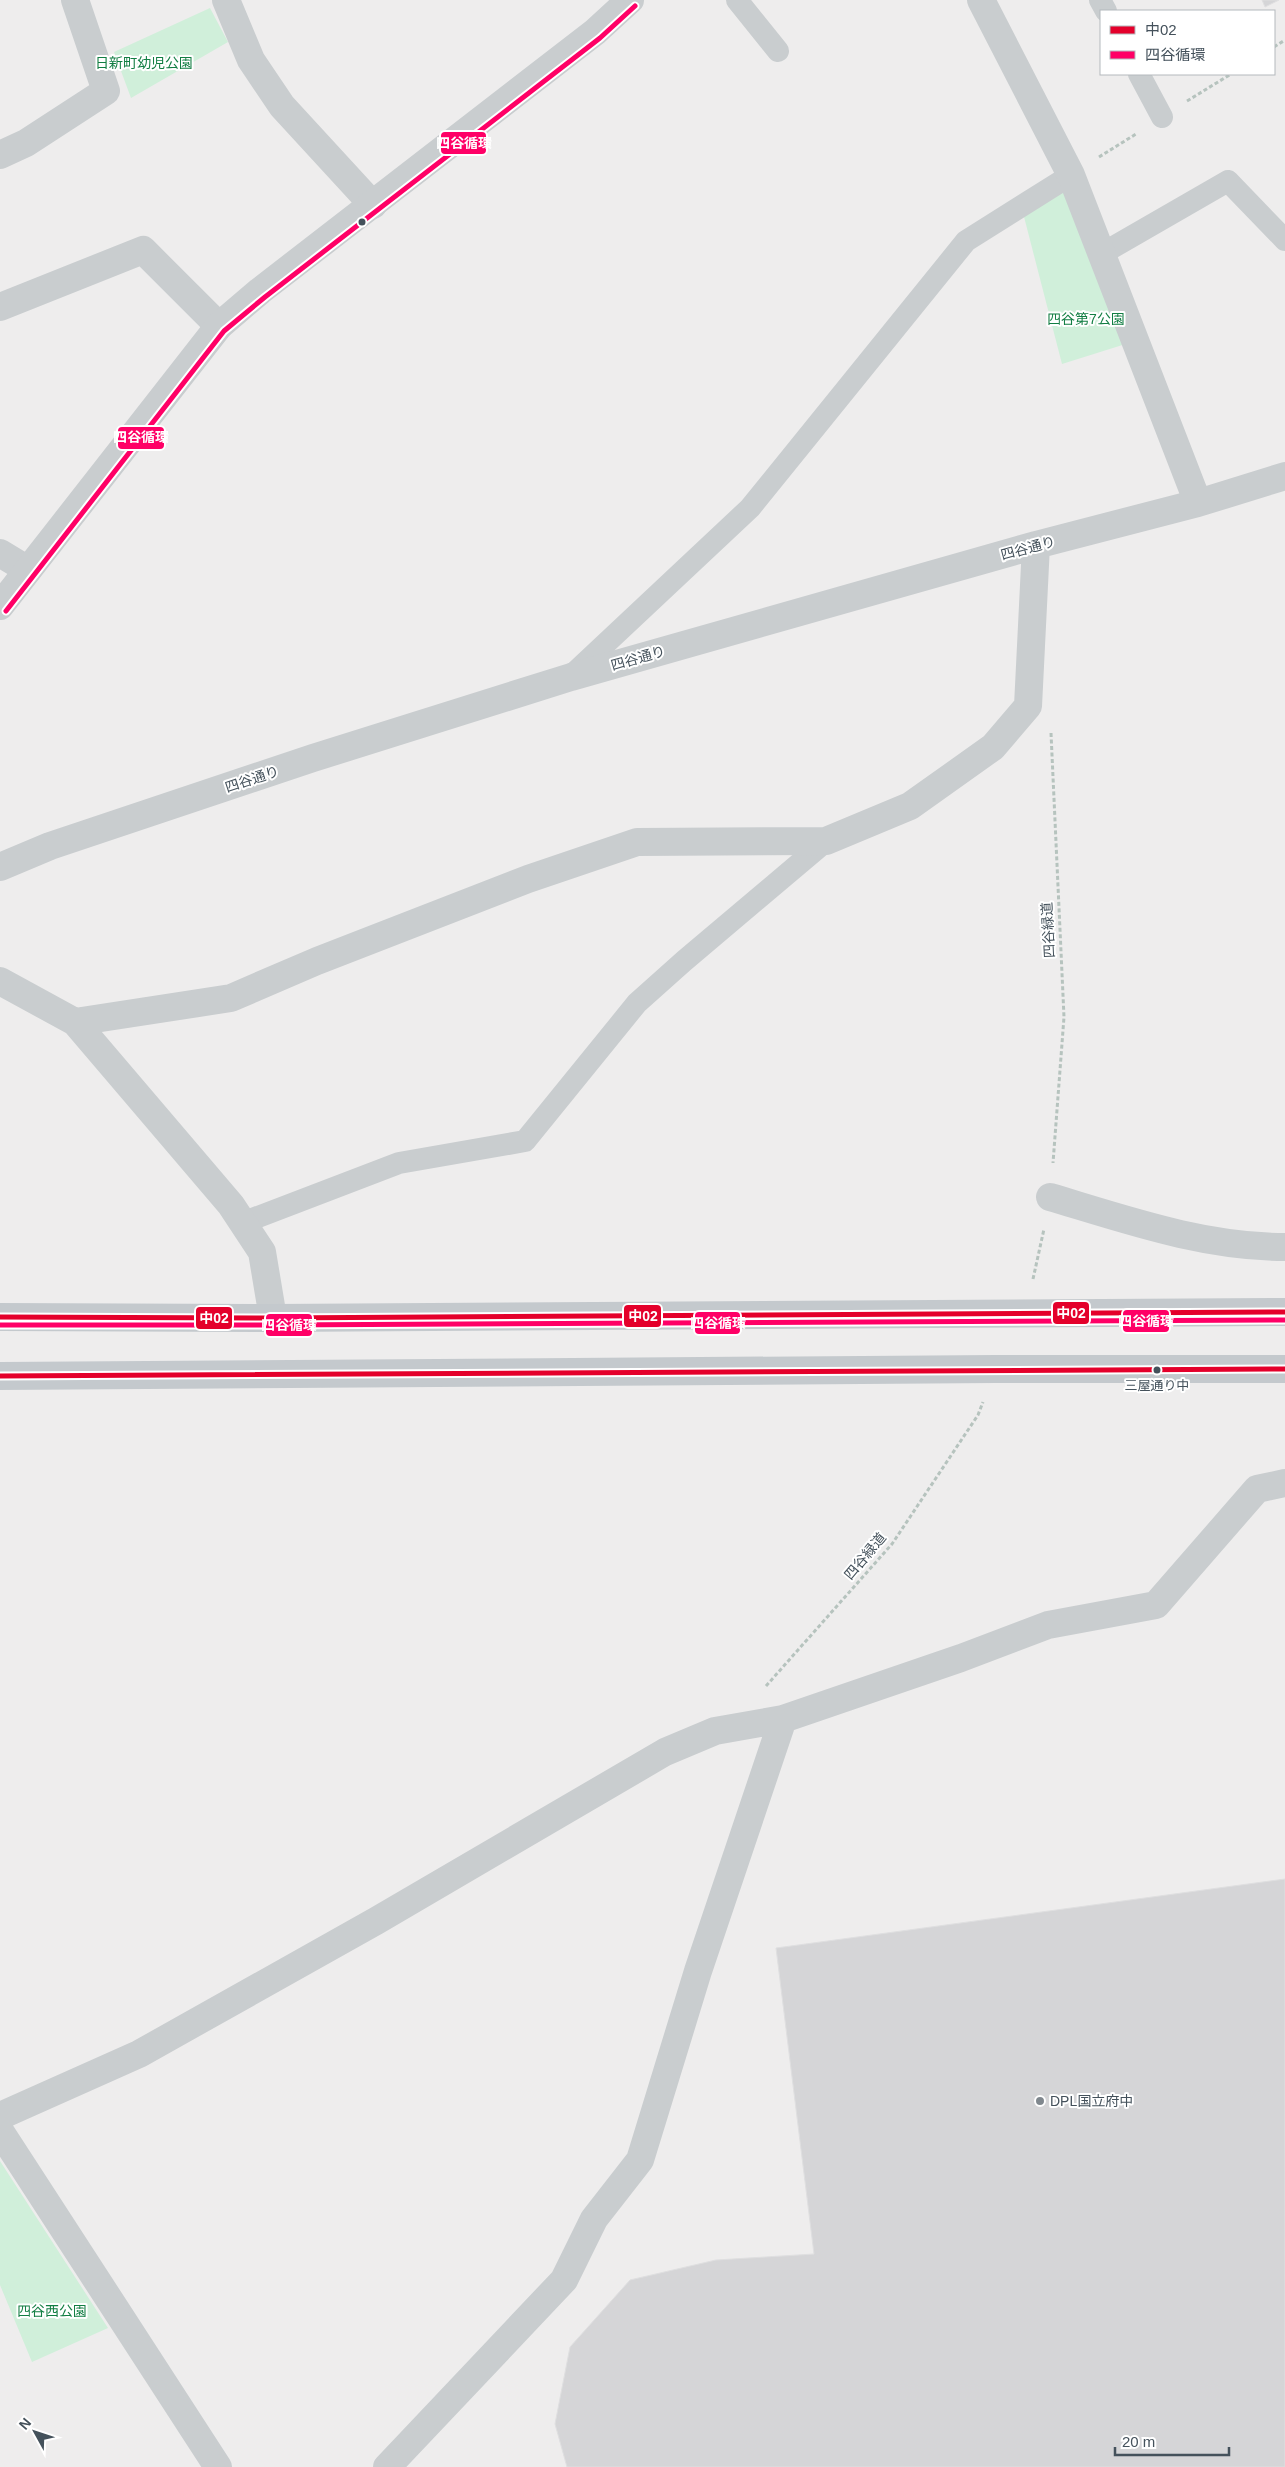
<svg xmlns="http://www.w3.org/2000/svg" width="1285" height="2467" viewBox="0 0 1285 2467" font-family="Helvetica,'Noto Sans JP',sans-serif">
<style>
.green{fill:#d0efda}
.building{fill:#d5d5d7;stroke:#dfdfe0}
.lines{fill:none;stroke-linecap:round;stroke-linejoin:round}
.path{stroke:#b6c3be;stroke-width:3;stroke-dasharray:4 2.5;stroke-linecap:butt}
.service{stroke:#c9cdcf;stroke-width:22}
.minor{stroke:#c9cdcf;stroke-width:28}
.tertiary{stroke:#c9cdcf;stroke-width:28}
.primary{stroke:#c4c9cd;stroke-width:28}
.bus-1-casing{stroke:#fff;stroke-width:9}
.bus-2-casing{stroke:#fff;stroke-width:9}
.bus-1{stroke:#e4002b;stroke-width:5}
.bus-2{stroke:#f06;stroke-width:5}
.bus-dot{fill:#44515b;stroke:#fff;stroke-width:2}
.poi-dot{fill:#80888e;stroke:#fff;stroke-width:2}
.labels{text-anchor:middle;stroke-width:4;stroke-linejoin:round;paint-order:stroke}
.bus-label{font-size:13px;fill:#44515b;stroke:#fff}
.park-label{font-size:14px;fill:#127e43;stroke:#fff}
.street-label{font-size:14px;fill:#44515b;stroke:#fff}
.poi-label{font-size:14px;fill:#44515b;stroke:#fff;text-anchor:start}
.line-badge{stroke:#fff;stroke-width:2}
.badge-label{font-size:14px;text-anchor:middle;font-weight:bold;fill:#fff}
</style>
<rect width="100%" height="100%" fill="#eeeded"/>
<path class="green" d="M210,8L228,42L131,98L114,52Z
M1071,181L1132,342L1062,364L1022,209Z
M0,2161L108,2328L32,2362L0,2285Z"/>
<path class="building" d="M1262,0H1279L1265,7Z
M1285,1879V2467H567L555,2424L570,2347L630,2280L716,2260L814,2254L776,1948Z"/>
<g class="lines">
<path class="path" d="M1274,47L1285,40
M1187,101L1231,74
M1099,157L1136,134
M1051,733L1064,1017L1053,1163
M1033,1279L1044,1229
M766,1686L892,1544L978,1415L983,1402"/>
<path class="service" d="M737,0L778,51
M1100,0L1106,11
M1139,74L1162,117
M1103,253L1228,181L1285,240
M571,676L750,508L966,241L1071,175
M242,1223L399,1163L525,1141L637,1003L684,961L826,841"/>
<path class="minor" d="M226,0L251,60L282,106L373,205
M981,0L1071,175L1198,503
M0,155L26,143L106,91L75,0
M0,307L143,250L219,326
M0,553L28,570
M0,867L50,846L313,758L571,677L1036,545L1198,503L1285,476
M0,981L75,1022L231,1205L262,1252L273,1318
M75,1022L231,998L317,961L528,879L637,842L826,841L910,806L993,747L1028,706L1036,545
M1050,1197C1127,1220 1204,1247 1285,1247
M0,2116L139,2054L376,1921L665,1752L715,1731L783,1719L961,1658L1048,1625L1156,1605L1257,1489L1285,1483
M0,2131L218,2467
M387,2467L564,2280L594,2219L640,2160L698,1971L783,1719"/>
<path class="tertiary" d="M0,606L219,326L260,291L595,32L630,0"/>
<path class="primary" d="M0,1317L273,1318L1285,1312
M0,1376L995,1369H1285"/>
<defs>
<path id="bus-1" d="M0,1317L273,1318L1285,1312
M0,1376L1285,1369"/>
<path id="bus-2" d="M6,611L224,331L265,297L600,38L635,6
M0,1325H273L1285,1320"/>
</defs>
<use href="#bus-1" class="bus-1-casing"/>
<use href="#bus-2" class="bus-2-casing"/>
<use href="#bus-1" class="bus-1"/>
<use href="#bus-2" class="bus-2"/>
</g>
<g class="bus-dot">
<circle cx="362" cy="222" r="4.5"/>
<circle cx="1157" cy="1370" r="4.5"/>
</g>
<circle class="poi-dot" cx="1040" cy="2101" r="5"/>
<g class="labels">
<g class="bus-label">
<text x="1157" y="1390">三屋通り中</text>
</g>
<g class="park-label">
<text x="144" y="68">日新町幼児公園</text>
<text x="1086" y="324">四谷第7公園</text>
<text x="52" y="2316">四谷西公園</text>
</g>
<g class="street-label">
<text transform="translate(1028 548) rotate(-15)" y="5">四谷通り</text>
<text transform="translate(638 658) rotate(-16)" y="5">四谷通り</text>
<text transform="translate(252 779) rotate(-18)" y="5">四谷通り</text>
<text transform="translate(1048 930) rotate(-93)" y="5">四谷緑道</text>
<text transform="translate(865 1556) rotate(-50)" y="5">四谷緑道</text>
</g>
<g class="poi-label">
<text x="1050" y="2106">DPL国立府中</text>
</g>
</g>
<g class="line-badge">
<rect x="440" y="131" width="47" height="24" rx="5" fill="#f06"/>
<rect x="117" y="426" width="48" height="24" rx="5" fill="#f06"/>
<rect x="1052" y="1301" width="38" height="24" rx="5" fill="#e4002b"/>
<rect x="623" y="1304" width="39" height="24" rx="5" fill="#e4002b"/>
<rect x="195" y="1306" width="38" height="24" rx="5" fill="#e4002b"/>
<rect x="1122" y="1309" width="48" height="24" rx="5" fill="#f06"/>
<rect x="694" y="1311" width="47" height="24" rx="5" fill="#f06"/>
<rect x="265" y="1313" width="48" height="24" rx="5" fill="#f06"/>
</g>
<g class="badge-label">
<text x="464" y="148">四谷循環</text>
<text x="141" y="442">四谷循環</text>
<text x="1071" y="1318">中02</text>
<text x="643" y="1321">中02</text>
<text x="214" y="1323">中02</text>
<text x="1146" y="1326">四谷循環</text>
<text x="718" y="1328">四谷循環</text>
<text x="289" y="1330">四谷循環</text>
</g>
<rect x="1100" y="10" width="175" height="65" fill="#ffffff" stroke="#b4b9bd"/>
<rect x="1110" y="26" width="25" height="8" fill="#e4002b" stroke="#b4b9bd"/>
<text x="1145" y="35" font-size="15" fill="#44515b">中02</text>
<rect x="1110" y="51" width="25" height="8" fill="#ff0066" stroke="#b4b9bd"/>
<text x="1145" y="60" font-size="15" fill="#44515b">四谷循環</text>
<g transform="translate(35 2432) rotate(310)" stroke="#ffffff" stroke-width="4" paint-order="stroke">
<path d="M0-4L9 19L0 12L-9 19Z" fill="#44515b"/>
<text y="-8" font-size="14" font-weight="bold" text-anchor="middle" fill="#44515b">N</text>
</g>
<path d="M1115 2447v8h114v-8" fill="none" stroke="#44515b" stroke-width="2.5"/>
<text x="1122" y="2447" font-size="15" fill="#44515b" stroke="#ffffff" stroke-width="4" paint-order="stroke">20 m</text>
</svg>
